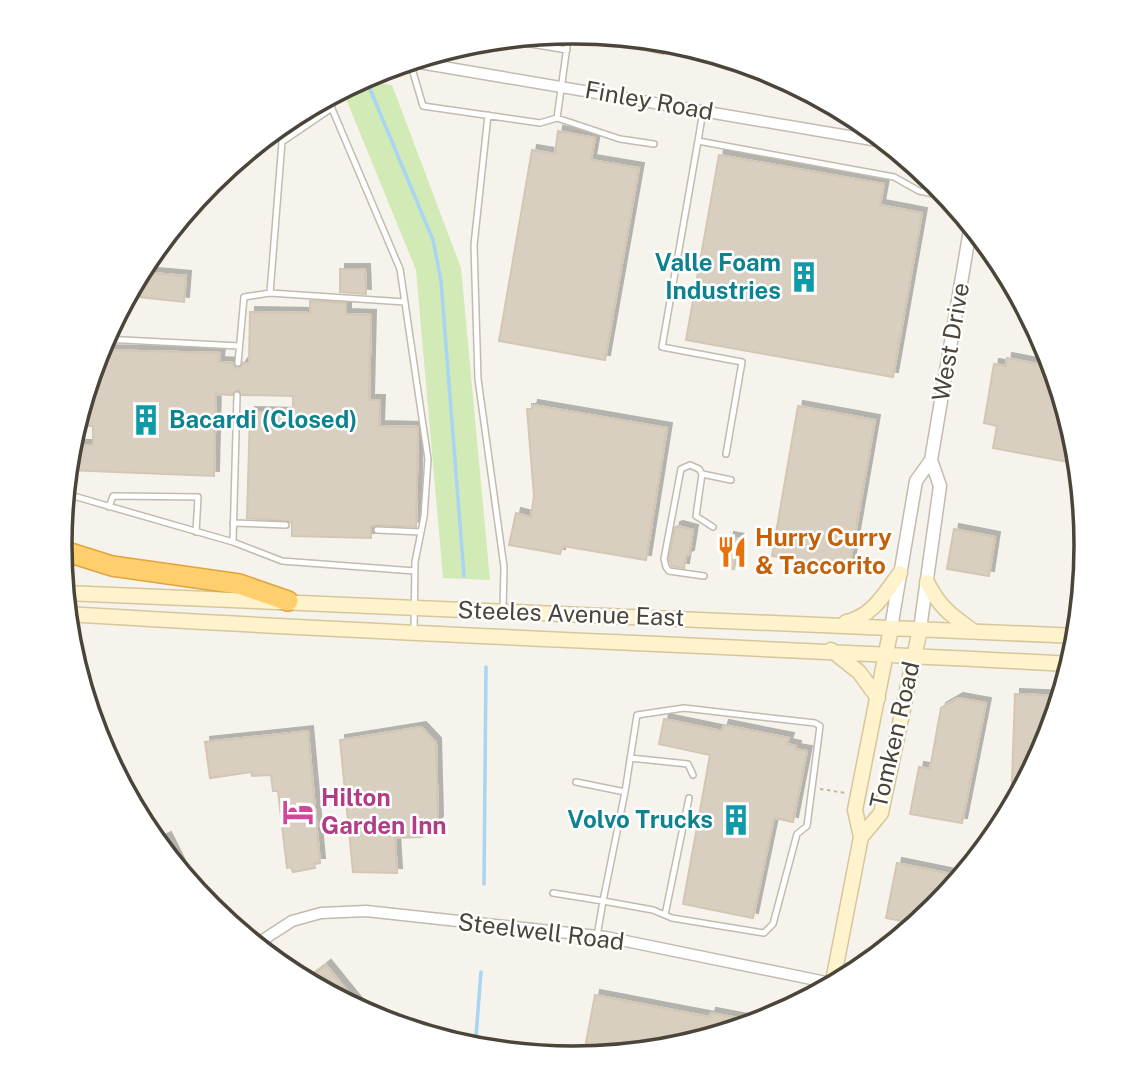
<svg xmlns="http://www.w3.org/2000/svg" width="1147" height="1090" viewBox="0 0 1147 1090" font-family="'Public Sans',sans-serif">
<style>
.green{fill:#d2eab5}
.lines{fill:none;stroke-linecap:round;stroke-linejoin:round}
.stream{stroke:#a9d4f2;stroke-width:3.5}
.building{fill:#d8cfc1;stroke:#d3c7b4;stroke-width:2;filter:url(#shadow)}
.service-casing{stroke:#c2bbae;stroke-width:8}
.minor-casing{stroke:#c2bbae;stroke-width:13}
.tertiary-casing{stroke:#c2bbae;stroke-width:15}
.secondary-casing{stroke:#d6c79b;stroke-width:17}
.motorway-casing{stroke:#e0a43c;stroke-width:22}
.path{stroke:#c4b79f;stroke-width:2;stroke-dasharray:3.5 3.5;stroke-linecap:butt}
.service{stroke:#fff;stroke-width:5}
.minor{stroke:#fff;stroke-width:10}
.tertiary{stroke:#fff;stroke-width:12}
.secondary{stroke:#fff3cd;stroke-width:14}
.motorway{stroke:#ffcf6e;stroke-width:19}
.labels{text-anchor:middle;stroke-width:5;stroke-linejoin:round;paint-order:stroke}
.street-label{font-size:24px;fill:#4b4439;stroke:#fff}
.culture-label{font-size:24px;font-weight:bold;fill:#0d838f;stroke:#fff;text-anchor:end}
.food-label{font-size:24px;font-weight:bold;fill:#c56008;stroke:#fff;text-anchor:start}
.hotel-label{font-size:24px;font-weight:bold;fill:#b23c85;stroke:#fff;text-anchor:start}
.rim{fill:none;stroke:#4b4439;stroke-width:3.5}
</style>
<defs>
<filter id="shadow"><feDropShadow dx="5" dy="-5" stdDeviation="0" flood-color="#0004"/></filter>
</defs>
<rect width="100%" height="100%" fill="#f6f3ec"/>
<path class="green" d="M360,80L392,85L461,268L490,580L443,578L416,270L342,89Z"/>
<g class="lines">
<path class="stream" d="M365,77L433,240L441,281L464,576
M484,884L486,667
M475,1049L481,972"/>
</g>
<path class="building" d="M597,34L665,41L663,54L596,40Z
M698,49L741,62L740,68L696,60Z
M558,131L595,138L591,160L639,168L605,360L499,341L532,150L555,154Z
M719,155L884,184L880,205L922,213L893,377L686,340Z
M340,269H365L366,294L340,292Z
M141,272L186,276L184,302L139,297Z
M310,301L346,303V314L371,315L369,400H380L379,426L418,427L416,527L375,525L371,526V538L292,536V522L247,518L250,412L293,413V396L242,395L238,390L232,395L216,394L214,476L67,470L70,445H93V426H76L85,395H94L95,363L99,350L220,353L219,362L233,363L234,367L240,368L243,363H249L250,312L310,313Z
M1007,358L1053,367L1077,445L1079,464L993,448L997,426L984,423L994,364L1006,366Z
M533,405L667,428L646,560L563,546L560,554L509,545L516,513L531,517L534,496L527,409H532Z
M798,406L875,420L849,569L772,556Z
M678,526L693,530L689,555L686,556L684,568L672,566L669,559L675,527Z
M954,529L995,537L989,576L947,569Z
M729,537L740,539L734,569L723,567Z
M1015,694L1062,696L1048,742L1011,810Z
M958,698L986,703L962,823L910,814L919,767L930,769L941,708Z
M664,719L722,731L724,725L789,738L787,744L796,746L795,749L807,751L793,822L774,818L753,918L683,904L710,755L659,744Z
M421,727L436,743L438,821L422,837L395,838L397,873L353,872L340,740Z
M308,731L320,863H314L315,868L293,872L291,867L287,868L278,791H273L271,775L252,776L251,772L210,778L205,742Z
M166,837L180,865L176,867L156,842Z
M897,863L951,874L946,896L936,908L917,924L886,918Z
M326,965L365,1013L305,981Z
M595,995L710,1017L711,1013L744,1019L743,1028L673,1049L583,1058Z"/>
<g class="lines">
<defs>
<path id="service" d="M501,39L567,50
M410,62L423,106L540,123L557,118L569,32
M327,97L400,269L428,459L424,517L415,562L414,631
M703,111L698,141L894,177L919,191L949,197
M488,115L474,245L478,379L504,567L503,610
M557,118L620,139L654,144
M698,141L662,347L742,362L726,454
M270,293L282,142L332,108
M104,339L239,346
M238,363L244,297L270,293L405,302
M702,474L731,480
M65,491L70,495L233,542L282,561L415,571
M109,507L113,496L198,497L196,532
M233,523L286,525
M377,530L421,532
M233,542L237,395
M704,576L669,571L666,567L664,559L681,469L690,465L699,469L702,474L696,516L713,527
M630,758L688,764L693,775
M576,782L625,792
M553,893L603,901L625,792L637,715L684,708L815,723L820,726L807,826L797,834L773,924L764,933L672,918L653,910L603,901L597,936
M665,915L689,798"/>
<path id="minor" d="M408,61L890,143
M255,945L292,921L321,913L366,911L606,937L836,984"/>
<path id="tertiary" d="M891,628L916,481L931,460L971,224
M920,629L940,486L931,460"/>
<path id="secondary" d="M927,582C939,607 951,615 973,631
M65,593L1078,636
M67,614C401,635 737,646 1071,664
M846,622C872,617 885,593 900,573
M831,650L859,672L878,698
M861,837L881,813L920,629
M832,986L861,837L855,810L891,628"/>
<path id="motorway" d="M61,550L112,566L239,584L288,601"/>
</defs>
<use href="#service" class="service-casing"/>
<use href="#minor" class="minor-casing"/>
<use href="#tertiary" class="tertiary-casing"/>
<use href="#secondary" class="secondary-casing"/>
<use href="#motorway" class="motorway-casing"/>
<path class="path" d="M820,789L846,793"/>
<use href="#service" class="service"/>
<use href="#minor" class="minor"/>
<use href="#tertiary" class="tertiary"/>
<use href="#secondary" class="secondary"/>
<use href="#motorway" class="motorway"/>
</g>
<defs>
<symbol id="building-bare" viewBox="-9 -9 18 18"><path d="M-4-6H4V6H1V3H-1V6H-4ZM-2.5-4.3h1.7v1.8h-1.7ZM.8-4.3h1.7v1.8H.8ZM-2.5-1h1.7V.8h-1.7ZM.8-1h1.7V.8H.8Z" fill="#0f9aa8" stroke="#fff" stroke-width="2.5" paint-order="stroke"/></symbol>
<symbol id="restaurant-bare" viewBox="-9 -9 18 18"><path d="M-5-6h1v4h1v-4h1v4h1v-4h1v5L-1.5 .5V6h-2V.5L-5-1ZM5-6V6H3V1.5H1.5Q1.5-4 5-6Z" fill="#e8710a" stroke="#fff" stroke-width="2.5" paint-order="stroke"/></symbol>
<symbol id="hotel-bare" viewBox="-9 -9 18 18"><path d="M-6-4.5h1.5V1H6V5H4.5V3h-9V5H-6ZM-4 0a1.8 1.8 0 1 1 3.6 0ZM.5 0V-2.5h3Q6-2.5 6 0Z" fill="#d1479c" stroke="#fff" stroke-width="2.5" paint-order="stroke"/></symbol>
</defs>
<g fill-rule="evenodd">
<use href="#building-bare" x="782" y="255" width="44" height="44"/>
<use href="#building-bare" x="124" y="398" width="44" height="44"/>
<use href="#restaurant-bare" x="710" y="530" width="44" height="44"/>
<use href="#hotel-bare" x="276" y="790" width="44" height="44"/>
<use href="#building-bare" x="714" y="798" width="44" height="44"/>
</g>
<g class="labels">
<g class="street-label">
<text transform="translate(649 101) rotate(10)" y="8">Finley Road</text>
<text transform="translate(951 342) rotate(-80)" y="8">West Drive</text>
<text transform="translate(571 614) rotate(2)" y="8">Steeles Avenue East</text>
<text transform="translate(895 735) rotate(-77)" y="8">Tomken Road</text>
<text transform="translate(541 932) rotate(7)" y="8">Steelwell Road</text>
</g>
<g class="culture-label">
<text x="781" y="271">Valle Foam<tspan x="781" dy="28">Industries</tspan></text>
<text x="169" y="428" text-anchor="start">Bacardi (Closed)</text>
<text x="713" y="828">Volvo Trucks</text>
</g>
<g class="food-label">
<text x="755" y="546">Hurry Curry<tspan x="755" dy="28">&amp; Taccorito</tspan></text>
</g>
<g class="hotel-label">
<text x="321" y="806">Hilton<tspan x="321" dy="28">Garden Inn</tspan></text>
</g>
</g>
<path d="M0 0H1147V1090H0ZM72 545a501 501 0 1 1 1002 0a501 501 0 1 1-1002 0Z" fill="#fff" fill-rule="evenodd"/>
<path class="rim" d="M72 545a501 501 0 1 1 1002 0a501 501 0 1 1-1002 0Z"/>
</svg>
